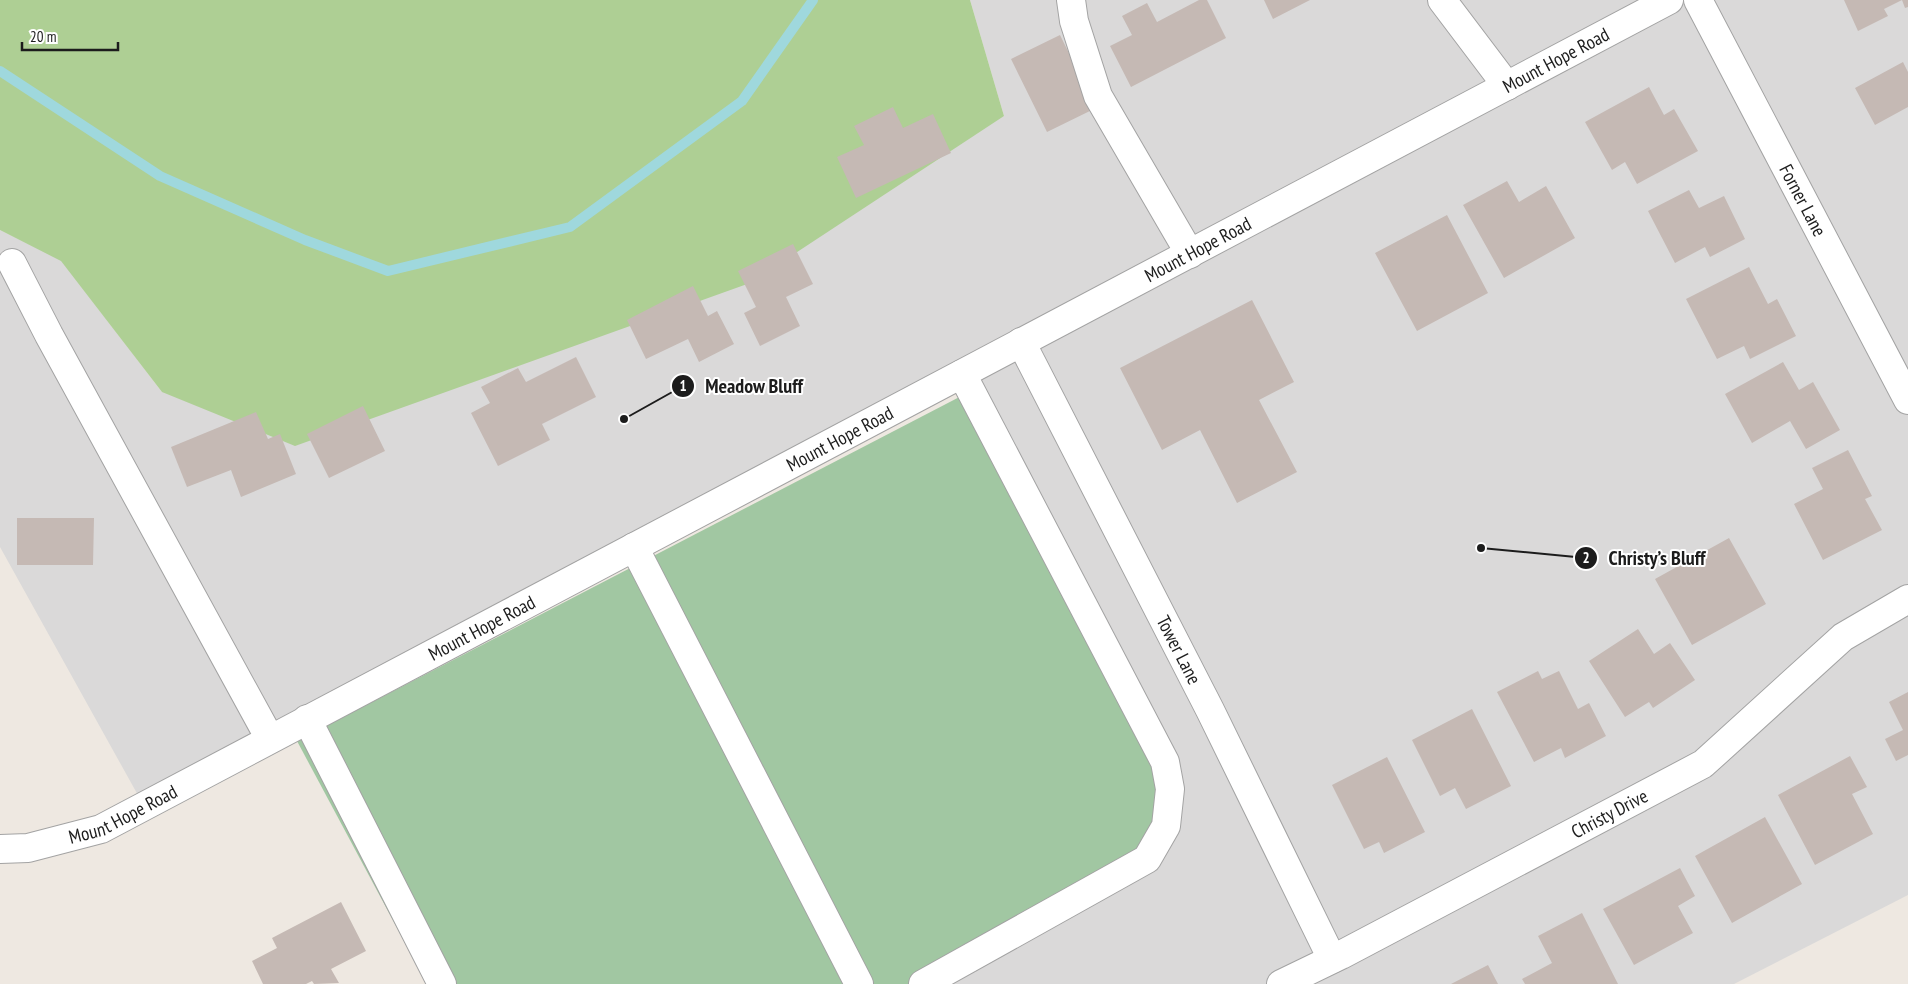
<svg xmlns="http://www.w3.org/2000/svg" width="1908" height="984" viewBox="0 0 1908 984" font-family="'PT Sans Narrow',sans-serif">
<style>
.residential{fill:#dad9d9}
.forest{fill:#aecf94}
.cemetery{fill:#a1c7a2}
.lines{fill:none;stroke-linecap:round;stroke-linejoin:round}
.stream{stroke:#9fd8dd;stroke-width:10}
.building{fill:#c5b9b4}
.minor-casing{stroke:#a3a3a3;stroke-width:30}
.minor{stroke:#fff;stroke-width:28}
.labels{text-anchor:middle;stroke-width:4;stroke-linejoin:round;paint-order:stroke}
.street-label{font-size:19px;fill:#1c1c1c;stroke:#fff}
.leader{fill:none;stroke:#1c1c1c;stroke-width:2}
.callout-dot{fill:#1c1c1c;stroke:#fff;stroke-width:2}
.mark-label{font-size:15px;text-anchor:middle;font-weight:bold;fill:#fff}
.callout-label{font-size:20px;text-anchor:middle;font-weight:bold;fill:#1c1c1c;stroke:#fff;stroke-width:4;stroke-linejoin:round;paint-order:stroke}
</style>
<rect width="100%" height="100%" fill="#eee8e1"/>
<path class="residential" d="M970,0H1908V895L1734,984H923L962,374L144,806L0,547V230L61,260L162,392L1004,116Z"/>
<path class="forest" d="M0,0H970L1004,116L750,283L295,446L162,392L61,261L0,230Z"/>
<path class="cemetery" d="M971,391L1165,762L1147,859L923,984H427L297,741Z"/>
<g class="lines">
<path class="stream" d="M0,71L160,176L305,240L388,271L570,227L742,101L813,0"/>
</g>
<path class="building" d="M1199,0H1207L1226,38L1131,87L1110,46L1132,35L1122,16L1147,3L1157,22Z
M1264,0H1310L1273,19Z
M1844,0H1908V7L1905,8L1902,0L1884,9L1888,16L1858,31Z
M1060,35L1096,108L1047,132L1011,59Z
M1903,62L1908,72V107L1875,125L1855,88Z
M1649,87L1664,115L1674,109L1698,151L1637,184L1625,162L1612,170L1585,122Z
M893,107L903,128L933,114L951,153L856,198L837,157L864,145L854,126Z
M1507,181L1519,202L1546,186L1575,238L1504,278L1463,205Z
M1689,190L1699,208L1724,196L1745,239L1710,257L1705,247L1675,263L1648,211Z
M1447,215L1488,293L1417,331L1375,253Z
M793,244L813,284L786,297L800,326L760,346L744,313L756,307L738,271Z
M1749,267L1768,304L1777,299L1796,336L1750,359L1744,346L1717,359L1686,299Z
M693,286L708,316L717,311L734,344L699,362L688,339L646,359L627,320Z
M1252,300L1294,382L1259,400L1297,472L1237,503L1200,430L1162,450L1120,368Z
M576,357L596,397L542,424L550,440L498,466L471,413L490,403L481,387L518,368L526,382Z
M1783,362L1799,390L1813,382L1840,430L1806,449L1790,421L1752,443L1725,394Z
M363,406L385,451L329,478L307,434Z
M256,412L268,439L280,434L296,474L241,497L231,470L187,487L171,447Z
M1848,450L1872,496L1865,499L1882,530L1823,560L1794,504L1823,489L1812,468Z
M17,518H94L93,565H17Z
M1729,538L1766,604L1692,645L1655,579Z
M1638,629L1654,654L1670,643L1695,680L1653,708L1649,702L1625,717L1589,661Z
M1538,671L1542,679L1559,671L1578,709L1589,703L1606,736L1565,758L1561,748L1534,762L1497,692Z
M1908,692V755L1896,761L1885,739L1903,730L1889,702Z
M1472,709L1511,786L1466,809L1455,788L1440,796L1412,740Z
M1850,756L1867,787L1852,794L1873,834L1815,865L1778,795Z
M1387,757L1425,832L1384,853L1379,842L1364,849L1332,785Z
M1765,817L1802,884L1732,923L1695,856Z
M1680,868L1695,896L1678,906L1693,933L1634,965L1603,909Z
M341,902L366,951L331,969L339,983L314,984L312,981L306,984H263L252,961L277,948L272,938Z
M1582,913L1618,984H1525L1522,979L1552,963L1538,936Z
M1488,965L1498,984H1451Z"/>
<g class="lines">
<defs>
<g id="minor">
<path d="M1071,0L1074,21L1098,96L1190,254"/>
<path d="M1442,0L1507,86"/>
<path id="s1" d="M1698,0L1908,400"/>
<path d="M12,263L49,335L270,739"/>
<path id="s2" d="M1021,342L1210,710L1332,959"/>
<path d="M634,547L859,984"/>
<path d="M307,719L442,984"/>
<path id="s3" d="M0,849L28,848L101,829L1669,0"/>
<path d="M923,984L1147,859L1166,826L1170,789L1165,762L962,374"/>
<path id="s4" d="M1281,984L1341,955L1703,764L1843,637L1908,599"/>
</g>
</defs>
<use href="#minor" class="minor-casing"/>
<use href="#minor" class="minor"/>
</g>
<g class="labels">
<g class="street-label">
<text dy="7" stroke="none"><textPath href="#s3" startOffset="1749">Mount Hope Road</textPath></text>
<text dy="7" stroke="none"><textPath href="#s1" startOffset="226">Forner Lane</textPath></text>
<text dy="7" stroke="none"><textPath href="#s3" startOffset="1344">Mount Hope Road</textPath></text>
<text dy="7" stroke="none"><textPath href="#s3" startOffset="939">Mount Hope Road</textPath></text>
<text dy="7" stroke="none"><textPath href="#s3" startOffset="534">Mount Hope Road</textPath></text>
<text dy="7" stroke="none"><textPath href="#s2" startOffset="346">Tower Lane</textPath></text>
<text dy="7" stroke="none"><textPath href="#s3" startOffset="129">Mount Hope Road</textPath></text>
<text dy="7" stroke="none"><textPath href="#s4" startOffset="370">Christy Drive</textPath></text>
</g>
</g>
<path class="leader" d="M624 419L683 386M1481 548L1586 558"/>
<g class="callout-dot">
<circle cx="624" cy="419" r="5"/>
<circle cx="1481" cy="548" r="5"/>
<circle cx="683" cy="386" r="12"/>
<circle cx="1586" cy="558" r="12"/>
</g>
<g class="mark-label">
<text x="683" y="391">1</text>
<text x="1586" y="563">2</text>
</g>
<g class="callout-label">
<text x="754" y="393">Meadow Bluff</text>
<text x="1657" y="565">Christy’s Bluff</text>
</g>
<path d="M22 42v8h96v-8" fill="none" stroke="#1c1c1c" stroke-width="2.5"/>
<text x="30" y="42" font-size="15" fill="#1c1c1c" stroke="#ffffff" stroke-width="4" paint-order="stroke">20 m</text>
</svg>
